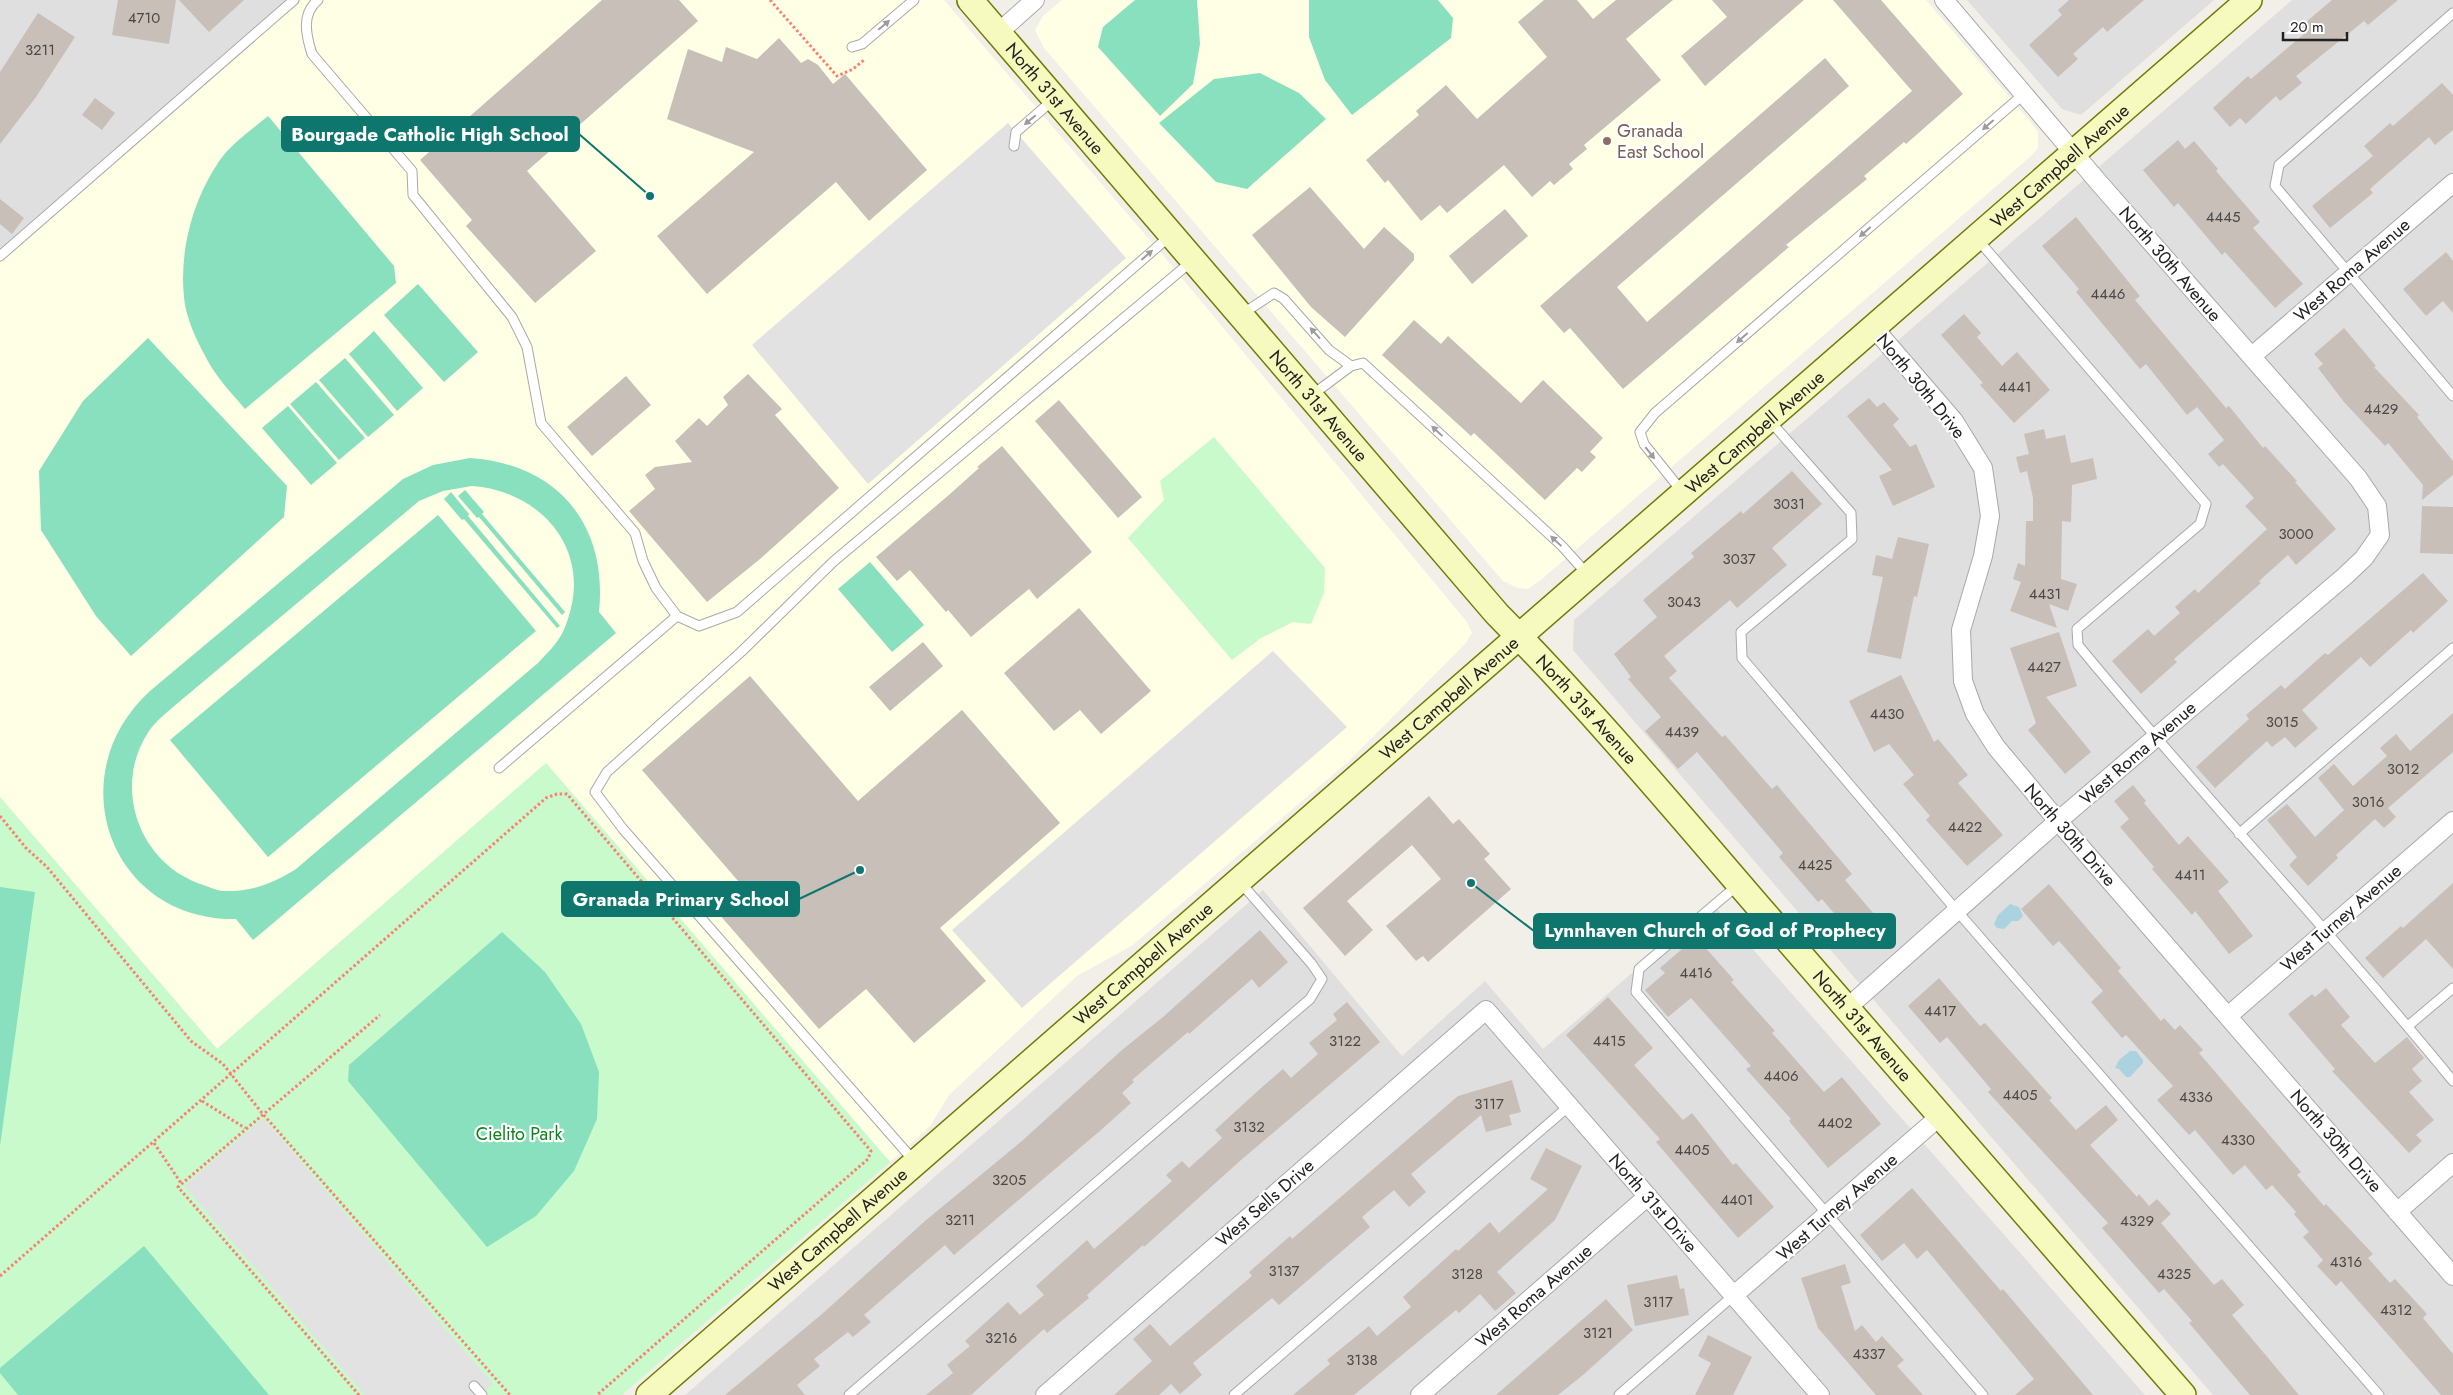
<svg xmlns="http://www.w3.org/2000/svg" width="2453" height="1395" viewBox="0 0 2453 1395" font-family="Jost,sans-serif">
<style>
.residential{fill:#e0dfdf}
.education{fill:#ffffe5}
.park{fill:#c8facc}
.pitch{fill:#88e0be;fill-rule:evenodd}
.parking{fill:#e2e2e2}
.water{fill:#aad3df}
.building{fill:#c7bfb8}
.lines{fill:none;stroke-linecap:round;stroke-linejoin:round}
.lane-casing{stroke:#a9a9a9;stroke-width:11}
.street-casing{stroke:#a9a9a9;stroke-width:20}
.secondary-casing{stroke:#707d05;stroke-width:28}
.path{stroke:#fa8072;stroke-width:3;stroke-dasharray:2.5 2.5;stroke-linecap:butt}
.lane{stroke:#fff;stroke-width:9}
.street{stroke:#fff;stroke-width:18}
.secondary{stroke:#f7fabf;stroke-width:25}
.oneway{fill:#9c9c9c}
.education-dot{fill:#8d6e63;stroke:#fff;stroke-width:2}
.labels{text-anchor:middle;stroke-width:4.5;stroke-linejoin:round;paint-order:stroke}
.number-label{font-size:15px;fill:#4b4948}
.street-label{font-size:18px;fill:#222;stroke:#fff}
.education-label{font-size:18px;fill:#785e54;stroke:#fff;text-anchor:start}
.park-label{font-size:18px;fill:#0c8416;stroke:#fff}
.leader{fill:none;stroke:#0f766e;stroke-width:2}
.callout-dot{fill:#0f766e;stroke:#fff;stroke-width:2}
.callout{fill:#0f766e;stroke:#0f766e;stroke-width:2}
.callout-label{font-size:19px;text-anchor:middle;font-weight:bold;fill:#fff}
</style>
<rect width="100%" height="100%" fill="#f2efe9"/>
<path class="residential" d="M0,0H292L0,249Z
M1967,0H2214L2081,115L2062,109Z
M2292,0H2453V1395H2213L1573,650L1574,620Z
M1263,890L1402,1056L1485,981L1543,1049L1713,904L2145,1395H685Z"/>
<path class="education" d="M302,0H944L1167,260L1467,622L1472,633L1465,644L1349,761L1133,945L1077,976L949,1095L930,1126L890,1162L546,763L217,1049L0,797V253Z
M1062,0H1926L2029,120L2038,132V148L2031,156L1542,579L1528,589L1518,588L1503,581L1044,48L1035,30L1043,16Z"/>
<path class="park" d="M1214,437L1325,568L1324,593L1311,624L1293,622L1261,638L1232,660L1128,538L1164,500L1160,481Z
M546,763L890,1162L622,1395H0V797L217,1049Z"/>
<path class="pitch" d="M1135,0H1197L1200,44L1193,84L1160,116L1098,47L1103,27Z
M1309,0H1438L1453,18L1451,38L1352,115L1325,80L1309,37Z
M1260,73L1299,93L1326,119L1247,189L1216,182L1159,123L1214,79Z
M268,116L394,266L396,283L245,409C234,396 221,382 212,368C200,347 186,321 184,297C179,249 194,195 223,156C235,141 254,128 268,116Z
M418,284L478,352L444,382L384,315Z
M374,331L423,388L397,411L349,354Z
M148,338L287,486L284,517L131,656L96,616L41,530L39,471L83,401Z
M345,358L394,415L368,437L319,380Z
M316,382L365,438L339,460L290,404Z
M288,406L337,463L311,485L262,428Z
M470,458C558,464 608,525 599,612L616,633L253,940L236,919C110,921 58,775 150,691L403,479L433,465ZM472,486C535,490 587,542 571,608C568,620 564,633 556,643C551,650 544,656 538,663L296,869C272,884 251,892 222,891C215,890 207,886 200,884C138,862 112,786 149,731C155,722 165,714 173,707L419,501L443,491Z
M465,490L484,512L482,514L565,612L562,615L479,517L477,518L458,496Z
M451,492L469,514L468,516L560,626L557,628L464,519L462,520L444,499Z
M438,515L536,631L268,857L170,740Z
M870,562L924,625L892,652L838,589Z
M0,887L35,892L0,1146Z
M502,932L545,972L581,1024L599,1072L597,1119L574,1171L536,1216L487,1247L348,1081L349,1065Z
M144,1246L269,1395H18L0,1373V1368Z"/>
<path class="parking" d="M1008,123L1126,258L868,484L752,345Z
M1273,651L1347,727L1022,1008L952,930Z
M263,1118L493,1384L479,1395H365L184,1186Z"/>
<path class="water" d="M2010,904L2019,907L2023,916L2018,921H2012L2004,929L1997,928L1994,924L1998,915Z
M2130,1051H2136L2143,1060V1063L2130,1077H2126L2119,1069L2115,1068L2119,1060Z"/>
<path class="building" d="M118,0H176L169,44L112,35Z
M179,0H244L209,32Z
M602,0H679L698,21L527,171L596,251L535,303L466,226L472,220L420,160Z
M1544,0H1577L1593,19L1616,0H1673L1626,39L1661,80L1584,145L1587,149L1569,164L1573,169L1554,185L1550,181L1532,197L1504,165L1447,213L1440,205L1421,221L1388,180L1385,183L1366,160L1419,115L1416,111L1446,85L1477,119L1547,57L1518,22Z
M1712,0H1804L1705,86L1681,56L1727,17Z
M1833,0H1881L1963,94L1906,144L1904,142L1864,176L1867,179L1786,245L1789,247L1623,389L1570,328L1564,333L1540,306L1825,58L1849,86L1617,287L1647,322L1912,91Z
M2069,0H2144L2107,32L2103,27L2073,54L2078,59L2058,77L2029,45L2062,15L2058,10Z
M2332,0H2398L2368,25L2364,21L2296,76L2302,83L2280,101L2276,96L2246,124L2240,118L2230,127L2213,108L2248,76L2251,79L2304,34L2299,28Z
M38,13L75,37L36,97L0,144V72Z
M779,38L801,63L808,59L818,65L833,84L845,74L927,170L869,221L836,182L707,294L657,236L754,152L667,119L688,49L722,62L726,47L757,59Z
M2442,83L2453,95V130L2435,145L2429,137L2370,189L2373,193L2330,228L2312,206L2373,156L2364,146L2390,123L2393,126Z
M95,98L115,113L102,130L82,115Z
M2178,140L2185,149L2194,141L2218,169L2216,171L2260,222L2253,228L2303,284L2275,308L2225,252L2222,255L2178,203L2174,207L2143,170Z
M1310,187L1364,249L1384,227L1414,254V260L1345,337L1311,307L1252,235Z
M0,199L24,218L12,234L0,224Z
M1505,209L1528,236L1472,284L1449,256Z
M2076,217L2140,296L2135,300L2226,408L2229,406L2263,448L2265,446L2297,481L2295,482L2336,529L2296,565L2288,555L2259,581L2261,583L2174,659L2177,662L2141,694L2112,661L2148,629L2154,636L2180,613L2175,607L2195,589L2198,593L2267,529L2245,506L2254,498L2223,464L2219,467L2208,454L2224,440L2197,407L2187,415L2146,364L2140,369L2076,292L2079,289L2042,246Z
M2446,252L2453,261V313L2443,301L2426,316L2403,289Z
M1964,314L1981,333L1977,337L2002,366L2017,352L2050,390L2014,423L1980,385L1983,383L1941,335Z
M1414,320L1441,344L1448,336L1521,403L1543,380L1603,438L1590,452L1596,457L1582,472L1577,468L1545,500L1474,433L1471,436L1382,355Z
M2344,328L2376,366L2374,367L2419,415L2417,417L2453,461V475L2422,500L2423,485L2388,443L2385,446L2344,402L2318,368L2323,364L2314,354Z
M748,374L782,409L775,415L839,488L760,559L707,602L629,511L655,489L645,475L655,467L692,462L675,441L699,418L707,426L728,405L723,397Z
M626,376L651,405L592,456L567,427Z
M1869,398L1877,407L1884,402L1899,419L1893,425L1910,447L1916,444L1935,487L1893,506L1879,476L1892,470L1847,416Z
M1059,400L1142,497L1118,518L1035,421Z
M2044,429L2046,439L2065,435L2071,463L2093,458L2097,479L2072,485L2071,522L2062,521L2061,579L2077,584L2068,611L2049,604L2057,628L2010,611L2021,582L2013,579L2018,563L2025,566L2026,521H2033V498L2027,471L2020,473L2016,457L2029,454L2024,434Z
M1002,446L1092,552L1037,599L1029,589L971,637L948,610L946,612L910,570L897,581L876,557L950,494L979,468L977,467Z
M1792,471L1822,504L1772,548L1787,565L1737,608L1730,600L1664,656L1677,671L1669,678L1722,737L1725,735L1772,789L1777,785L1852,874L1845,880L1879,920L1856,939L1822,899L1818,902L1779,857L1783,853L1697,752L1678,769L1645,731L1661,717L1628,679L1631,677L1614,654L1657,617L1643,600L1694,557L1691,553L1741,511L1743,514Z
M2422,506L2453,507V554L2420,553Z
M1898,537L1929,544L1917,597L1914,596L1901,659L1867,652L1883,577L1872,575L1876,555L1892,559Z
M2423,573L2448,601L2413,633L2411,630L2370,667L2361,657L2302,710L2318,728L2295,748L2285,737L2272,747L2267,741L2215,788L2196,767L2249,719L2246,715L2281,685L2285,689L2325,653L2328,655Z
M1079,608L1151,691L1101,734L1080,710L1054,731L1004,673Z
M2059,632L2077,686L2046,697L2091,752L2065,774L2028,730L2036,723L2010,648Z
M923,642L943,666L890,711L869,687Z
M1901,675L1934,742L1938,739L1968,775L1958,783L2003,835L1967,866L1926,820L1930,816L1903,784L1914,775L1889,744L1874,752L1849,701Z
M750,676L858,801L962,710L1060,823L940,928L986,981L914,1043L866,989L819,1029L718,913L745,889L642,770Z
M2453,713V752L2388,808L2396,817L2384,828L2375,819L2336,855L2338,858L2308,886L2289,865L2297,857L2267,820L2287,804L2315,837L2344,810L2318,778L2334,764L2353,786L2387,756L2380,748L2396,734L2410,751Z
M2133,785L2146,801L2144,803L2179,845L2188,836L2229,882L2218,891L2253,936L2229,954L2195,911L2192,915L2152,869L2154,867L2120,827L2129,819L2114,801Z
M1429,796L1453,824L1459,819L1490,854L1484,859L1511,889L1428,962L1423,956L1416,961L1386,926L1441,879L1412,845L1347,901L1373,930L1345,956L1303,908Z
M2453,883V969L2426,939L2383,978L2365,958L2401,926L2403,928Z
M2049,884L2121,968L2118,971L2161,1021L2164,1018L2175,1030L2180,1025L2203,1050L2199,1053L2301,1172L2297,1175L2324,1206L2326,1204L2373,1254L2368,1258L2390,1283L2395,1279L2427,1314L2423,1318L2453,1354V1395H2441L2341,1281L2336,1286L2317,1266L2323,1260L2303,1237L2309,1232L2294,1214L2296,1212L2272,1185L2266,1190L2245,1165L2233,1175L2195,1130L2189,1135L2157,1100L2173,1086L2126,1035L2122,1038L2091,1002L2103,991L2059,941L2053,946L2021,909Z
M1260,930L1288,962L1259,988L1252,979L1189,1034L1188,1032L1132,1080L1134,1082L1122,1093L1131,1103L1101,1130L954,1255L945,1245L864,1315L871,1322L853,1337L848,1332L814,1359L820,1366L797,1385L805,1395H725L822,1314L925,1221L1023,1140L1122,1050L1163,1017Z
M1696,937L1734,980L1731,982L1775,1031L1772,1033L1824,1092L1842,1077L1881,1124L1828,1168L1789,1121L1791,1119L1746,1069L1751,1066L1691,998L1668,1017L1645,990L1665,973L1660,968Z
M1939,978L1980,1026L1985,1023L2052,1098L2049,1100L2076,1130L2106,1105L2118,1120L2090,1145L2137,1197L2139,1194L2149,1206L2157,1199L2171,1214L2161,1223L2214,1285L2222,1279L2244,1305L2232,1315L2299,1395H2250L2189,1323L2192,1321L2164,1289L2159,1293L2102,1228L2108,1223L1988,1092L1991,1089L1947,1037L1940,1043L1908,1006Z
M2326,988L2350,1017L2341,1025L2375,1063L2407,1037L2424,1058L2412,1069L2422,1081L2409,1092L2434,1120L2416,1135L2422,1141L2409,1153L2332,1071L2335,1069L2288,1014L2312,994L2315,997Z
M1608,997L1653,1048L1634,1065L1683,1120L1692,1113L1733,1165L1736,1163L1774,1207L1738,1238L1656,1142L1660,1139L1566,1035Z
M1347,1002L1380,1042L1241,1160L1144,1247L1143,1245L1087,1295L1089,1298L1047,1333L1044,1329L971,1395H926L953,1373L947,1365L970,1346L965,1341L1008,1302L1020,1315L1044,1295L1036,1286L1087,1240L1094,1249L1115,1231L1172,1181L1166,1175L1182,1161L1189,1168L1222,1138L1215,1130L1261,1088L1283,1069L1291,1078L1318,1054L1309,1043L1337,1020L1333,1014Z
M1512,1080L1521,1112L1509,1115L1512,1125L1486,1132L1481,1115L1411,1174L1426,1192L1409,1207L1394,1190L1362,1217L1370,1227L1279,1305L1272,1298L1193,1363L1202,1375L1180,1394L1171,1384L1159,1395H1114L1152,1361L1133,1339L1150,1324L1170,1346L1252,1276L1249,1272L1290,1236L1292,1239L1458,1096Z
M1546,1148L1582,1166L1555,1220L1497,1272L1516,1293L1495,1311L1480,1294L1459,1313L1456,1310L1354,1395H1293L1330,1364L1327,1360L1369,1326L1377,1336L1411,1307L1403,1297L1456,1249L1458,1251L1490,1222L1499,1233L1548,1189L1530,1179Z
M1912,1188L2001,1291L2003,1289L2093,1395H2015L2034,1379L1927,1250L1917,1259L1904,1243L1882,1261L1860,1235Z
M1845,1264L1851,1283L1841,1286L1855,1331L1862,1325L1876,1342L1882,1336L1904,1360L1897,1366L1923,1395H1876L1818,1328L1801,1278Z
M1677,1275L1680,1289L1684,1288L1689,1315L1635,1326L1627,1285Z
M1606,1299L1633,1330L1583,1375L1558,1395H1496Z
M1708,1335L1752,1357L1733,1395H1695L1711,1363L1698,1356Z"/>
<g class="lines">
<defs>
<path id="lane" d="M318,0C301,14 306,35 312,54L412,171L413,195L512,317L527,347L541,423L635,533L643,561L656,588L677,616L699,626L737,612L1171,235
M2453,13L2279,165L2275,186L2453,396
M852,47L862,44L914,0
M1014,146L1016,132L1053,100
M1979,241L2206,504L2200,524L2077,629L2078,645C2200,793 2332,933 2453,1081
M0,256L294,0
M1242,314L1274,293L1284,299L1329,350L1351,366
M1312,395L1351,366L1363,363L1562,546L1588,575
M1771,422L1851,513L1852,539L1741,632L1742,658L1957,911L2379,1395
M1684,494L1644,444L1640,432L1655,413L2025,93
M499,768L677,616
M2239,834L2453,648
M1739,884L1639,969L1636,992L1983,1395
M2408,1026L2453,988
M915,1162L623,829L595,792L607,772L741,652L834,561L1192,261
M474,1386L482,1395
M849,1395L1310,999L1322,979L1311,963L1240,882
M1234,1395L1569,1106
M1619,1395L1733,1296"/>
<path id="street" d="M999,32L1035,0
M1874,328L1954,421L1983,468L1990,516L1983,556L1961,630L1963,681L1975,714L1996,747L2058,821L2453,1276
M2252,356L2453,183
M1847,1008L2058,821L2345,576L2364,558L2380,535L2377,506L2358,478L2100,184L1944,0
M2228,1016L2453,821
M2397,1212L2453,1163
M1733,1296L1939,1117
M1045,1395L1486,1010L1820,1395
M1420,1395L1648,1196"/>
<g id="secondary">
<path id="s1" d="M970,0L1497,614C1591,709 1677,812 1765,914C1904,1074 2043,1235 2183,1395"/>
<path id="s2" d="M649,1395C1181,929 1718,468 2249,0"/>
</g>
</defs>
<use href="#lane" class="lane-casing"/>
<use href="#street" class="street-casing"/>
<use href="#secondary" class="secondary-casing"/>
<path class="path" d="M770,0L837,76L853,69L864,60
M0,816L26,848L47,867L191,1041L223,1064L262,1113L510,1395
M202,1101L245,1128
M154,1143L181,1183
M0,1276L546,798L557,794H567L871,1151L868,1159L597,1395
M359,1395L178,1187L380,1015"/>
<use href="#lane" class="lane"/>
<use href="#street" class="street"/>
<use href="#secondary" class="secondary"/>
</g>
<defs><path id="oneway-solid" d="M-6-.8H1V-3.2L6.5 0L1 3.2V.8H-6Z" transform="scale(1.25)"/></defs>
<g class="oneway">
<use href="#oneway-solid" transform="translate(884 25) rotate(-40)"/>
<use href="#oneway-solid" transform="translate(1030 120) rotate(140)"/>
<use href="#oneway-solid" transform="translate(1988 125) rotate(139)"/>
<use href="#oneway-solid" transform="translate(1865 232) rotate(139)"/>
<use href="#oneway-solid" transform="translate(1147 255) rotate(-41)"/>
<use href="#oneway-solid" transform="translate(1315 333) rotate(-132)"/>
<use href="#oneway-solid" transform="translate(1742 338) rotate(139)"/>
<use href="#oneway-solid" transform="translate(1437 431) rotate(-137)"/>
<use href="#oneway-solid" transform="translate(1650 453) rotate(52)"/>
<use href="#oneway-solid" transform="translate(1556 541) rotate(-137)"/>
</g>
<circle class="education-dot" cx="1607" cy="141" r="5"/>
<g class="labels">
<g class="number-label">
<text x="144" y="23">4710</text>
<text x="40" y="55">3211</text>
<text x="2223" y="222">4445</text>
<text x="2108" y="299">4446</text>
<text x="2015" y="392">4441</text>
<text x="2381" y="414">4429</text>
<text x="1789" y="509">3031</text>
<text x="2296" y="539">3000</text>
<text x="1739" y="564">3037</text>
<text x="2045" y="599">4431</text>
<text x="1684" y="607">3043</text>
<text x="2044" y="672">4427</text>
<text x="1887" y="719">4430</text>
<text x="2282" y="727">3015</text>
<text x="1682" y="737">4439</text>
<text x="2403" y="774">3012</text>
<text x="2368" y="807">3016</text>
<text x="1965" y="832">4422</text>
<text x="1815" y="870">4425</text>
<text x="2190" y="880">4411</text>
<text x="1696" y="978">4416</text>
<text x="1940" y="1016">4417</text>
<text x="1345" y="1046">3122</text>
<text x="1609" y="1046">4415</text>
<text x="1781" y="1081">4406</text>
<text x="2020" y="1100">4405</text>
<text x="2196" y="1102">4336</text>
<text x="1489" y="1109">3117</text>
<text x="1835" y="1128">4402</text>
<text x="1249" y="1132">3132</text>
<text x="2238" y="1145">4330</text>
<text x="1692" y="1155">4405</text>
<text x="1009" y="1185">3205</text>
<text x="1737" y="1205">4401</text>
<text x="960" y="1225">3211</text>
<text x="2137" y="1226">4329</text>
<text x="2346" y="1267">4316</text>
<text x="1284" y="1276">3137</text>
<text x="1467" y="1279">3128</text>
<text x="2174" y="1279">4325</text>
<text x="1658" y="1307">3117</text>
<text x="2396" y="1315">4312</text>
<text x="1598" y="1338">3121</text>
<text x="1001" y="1343">3216</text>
<text x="1869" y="1359">4337</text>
<text x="1362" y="1365">3138</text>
</g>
<g class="street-label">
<text dy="6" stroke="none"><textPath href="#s1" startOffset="130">North 31st Avenue</textPath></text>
<text dy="6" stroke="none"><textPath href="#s2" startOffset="1871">West Campbell Avenue</textPath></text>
<text transform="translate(2170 264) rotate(49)" y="6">North 30th Avenue</text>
<text transform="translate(2352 270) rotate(-41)" y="6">West Roma Avenue</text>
<text transform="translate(1921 386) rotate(51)" y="6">North 30th Drive</text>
<text dy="6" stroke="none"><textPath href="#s1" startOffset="535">North 31st Avenue</textPath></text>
<text dy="6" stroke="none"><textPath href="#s2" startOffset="1466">West Campbell Avenue</textPath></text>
<text dy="6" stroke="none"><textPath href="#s2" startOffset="1061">West Campbell Avenue</textPath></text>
<text dy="6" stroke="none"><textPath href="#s1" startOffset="940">North 31st Avenue</textPath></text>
<text transform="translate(2138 753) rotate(-41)" y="6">West Roma Avenue</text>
<text transform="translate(2070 835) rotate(49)" y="6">North 30th Drive</text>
<text transform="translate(2341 918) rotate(-41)" y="6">West Turney Avenue</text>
<text dy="6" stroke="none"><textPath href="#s2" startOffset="656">West Campbell Avenue</textPath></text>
<text dy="6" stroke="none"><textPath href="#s1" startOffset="1360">North 31st Avenue</textPath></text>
<text transform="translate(2336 1141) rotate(49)" y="6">North 30th Drive</text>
<text transform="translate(1265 1203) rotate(-41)" y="6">West Sells Drive</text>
<text transform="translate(1653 1203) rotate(49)" y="6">North 31st Drive</text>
<text transform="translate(1837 1207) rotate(-41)" y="6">West Turney Avenue</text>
<text dy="6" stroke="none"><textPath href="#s2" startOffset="251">West Campbell Avenue</textPath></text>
<text transform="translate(1534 1296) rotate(-41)" y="6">West Roma Avenue</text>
</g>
<g class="education-label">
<text x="1617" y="137">Granada<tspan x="1617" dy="21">East School</tspan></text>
</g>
<g class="park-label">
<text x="519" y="1140">Cielito Park</text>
</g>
</g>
<path class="leader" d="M650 196L579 134M860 870L799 899M1471 883L1534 931"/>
<g class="callout-dot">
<circle cx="650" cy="196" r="5"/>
<circle cx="860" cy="870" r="5"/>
<circle cx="1471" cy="883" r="5"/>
</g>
<g class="callout">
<rect x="282" y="117" width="297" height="34" rx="5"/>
<rect x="562" y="882" width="237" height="34" rx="5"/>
<rect x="1534" y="914" width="361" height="34" rx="5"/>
</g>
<g class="callout-label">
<text x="430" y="141">Bourgade Catholic High School</text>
<text x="681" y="906">Granada Primary School</text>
<text x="1715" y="937">Lynnhaven Church of God of Prophecy</text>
</g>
<path d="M2283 32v8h64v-8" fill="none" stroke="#222222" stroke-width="2.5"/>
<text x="2290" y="32" font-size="15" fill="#222222" stroke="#ffffff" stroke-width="4" paint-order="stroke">20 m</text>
</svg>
